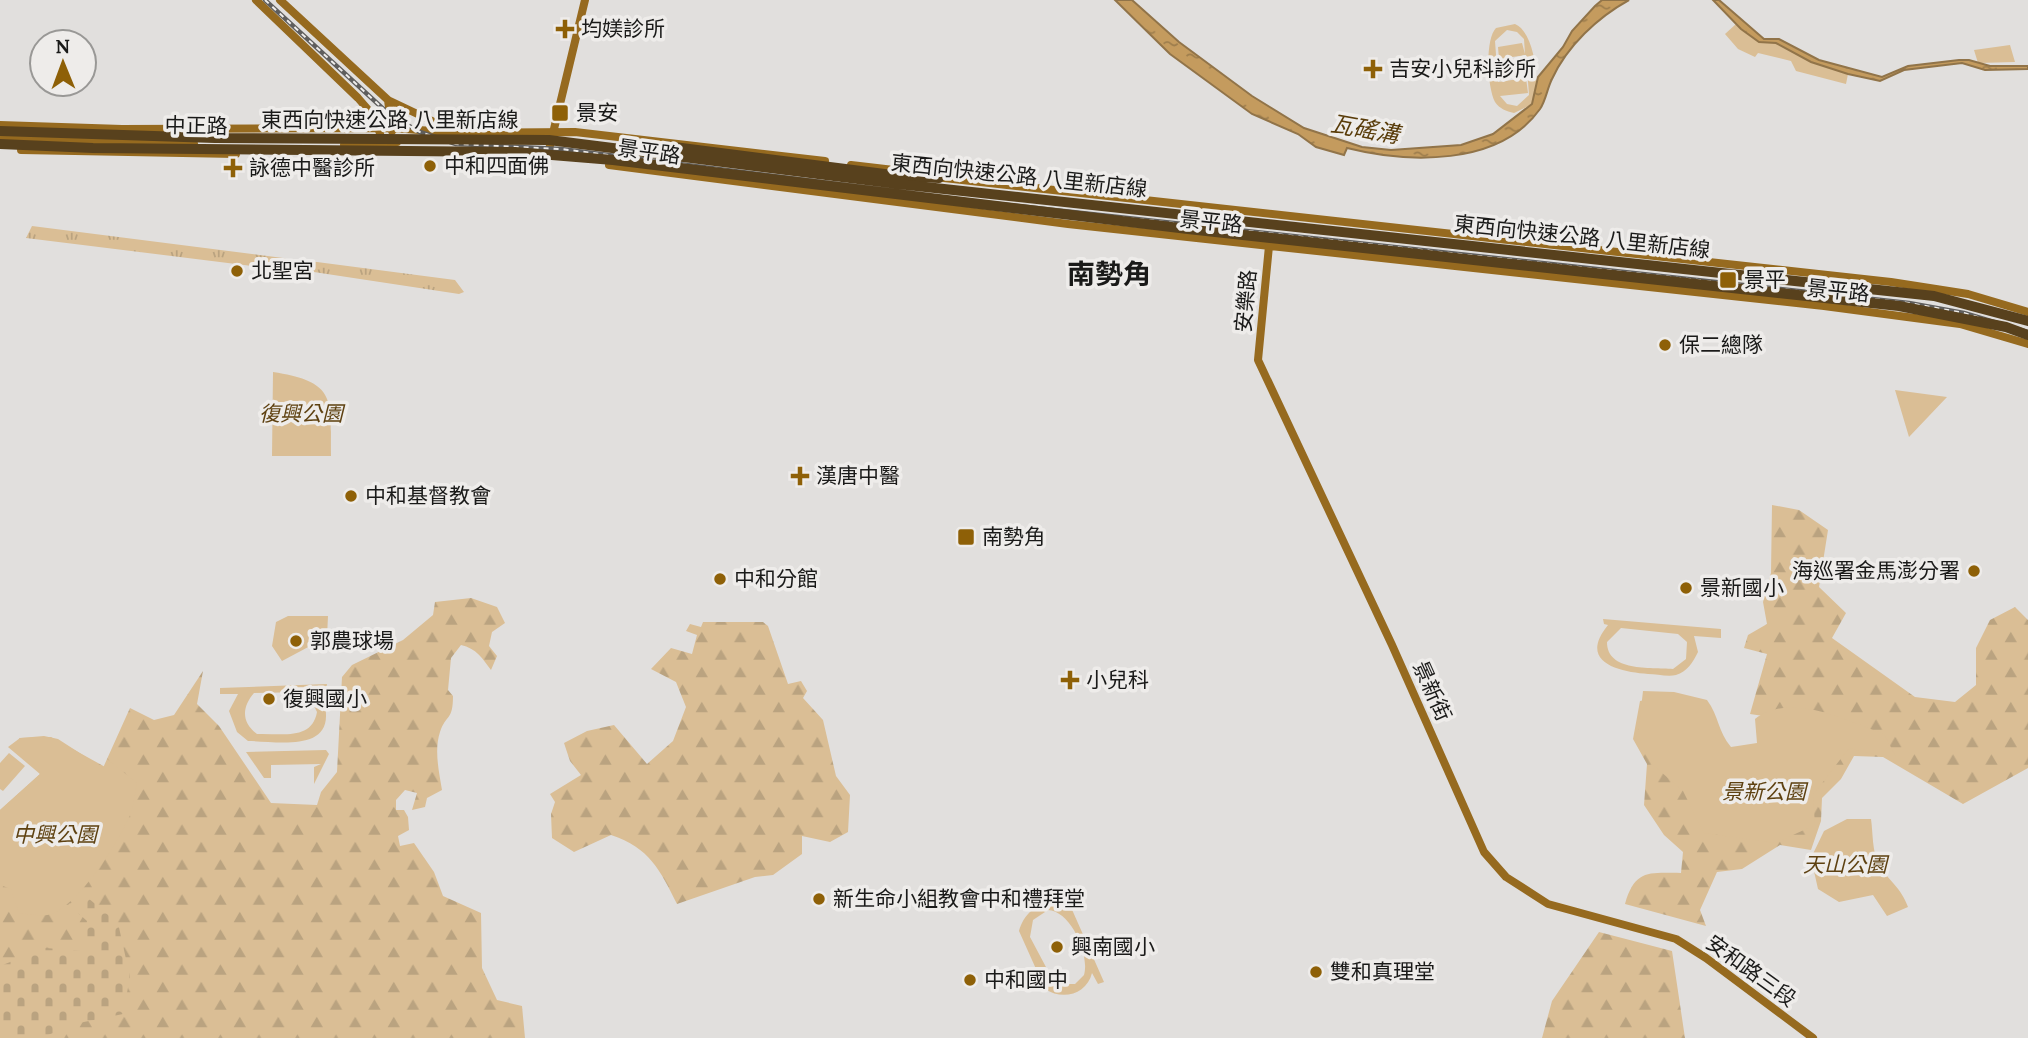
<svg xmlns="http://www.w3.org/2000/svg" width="2028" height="1038" viewBox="0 0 2028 1038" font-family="Lora,'Noto Sans TC',serif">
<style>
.grass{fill:url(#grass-tufts)}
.forest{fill:url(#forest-firs)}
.cemetery{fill:url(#cemetery-stones)}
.park{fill:#dabe95;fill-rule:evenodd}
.water{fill:url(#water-ripples);stroke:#917449;stroke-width:2}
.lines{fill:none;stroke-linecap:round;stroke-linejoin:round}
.secondary{stroke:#966a1f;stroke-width:8}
.highway{stroke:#58411d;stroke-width:10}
.rail-casing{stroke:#5f5e5d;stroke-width:4.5}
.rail{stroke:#eeecea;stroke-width:2;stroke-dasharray:5;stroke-linecap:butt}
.highway-bridge{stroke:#58411d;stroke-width:10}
.poi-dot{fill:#8e6007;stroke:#eeecea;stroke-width:2.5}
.labels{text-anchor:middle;stroke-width:7;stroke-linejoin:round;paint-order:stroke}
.poi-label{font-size:21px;fill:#1a1a19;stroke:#eeecea;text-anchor:start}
.street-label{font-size:21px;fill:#1a1a19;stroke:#eeecea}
.park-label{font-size:21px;font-style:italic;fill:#5e4111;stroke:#eeecea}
.water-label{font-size:23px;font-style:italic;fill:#593c0a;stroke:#eeecea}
.district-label{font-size:28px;font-weight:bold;fill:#1a1a19;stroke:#eeecea}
</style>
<defs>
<pattern id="grass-tufts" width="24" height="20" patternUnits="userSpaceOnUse" patternTransform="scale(1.75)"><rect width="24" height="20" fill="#dabe95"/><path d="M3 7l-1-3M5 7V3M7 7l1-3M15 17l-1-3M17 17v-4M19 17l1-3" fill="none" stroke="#baa380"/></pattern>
<pattern id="forest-firs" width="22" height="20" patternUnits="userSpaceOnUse" patternTransform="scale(1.75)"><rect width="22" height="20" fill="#dabe95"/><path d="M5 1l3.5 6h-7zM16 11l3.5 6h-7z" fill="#baa380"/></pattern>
<pattern id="cemetery-stones" width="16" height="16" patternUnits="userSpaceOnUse" patternTransform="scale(1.75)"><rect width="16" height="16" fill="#dabe95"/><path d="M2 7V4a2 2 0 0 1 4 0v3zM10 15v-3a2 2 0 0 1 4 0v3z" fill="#baa380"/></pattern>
<pattern id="water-ripples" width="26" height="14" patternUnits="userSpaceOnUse" patternTransform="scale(1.75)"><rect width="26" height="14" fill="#c49b5e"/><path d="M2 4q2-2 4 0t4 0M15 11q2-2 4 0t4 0" fill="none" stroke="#9e7e4d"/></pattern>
</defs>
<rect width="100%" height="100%" fill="#e1dfdd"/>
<path class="grass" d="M32,226L283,258L286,259L285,270L26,238Z
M294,259L455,280L464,292L459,294L294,269Z"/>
<path class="forest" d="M1772,505L1799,510L1828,530L1819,587L1846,613L1832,638L1915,697L1955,702L1976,685V648L1990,620L2015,607L2028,620V768L1963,804L1883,757L1854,756L1841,779L1822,798L1821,821L1811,850L1780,845L1742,869L1717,872L1700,910L1706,926L1625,904C1635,869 1649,873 1681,873L1683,852L1664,835L1644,805L1647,764L1633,739L1640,701L1666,696L1737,774L1783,719L1750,714L1767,654L1744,648L1748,635L1767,624L1763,602L1771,573Z
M471,598L497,607L505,623L492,632L489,646L497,656L491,670C483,659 476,648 461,645L451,658L448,690L453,696C453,721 446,714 440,732C434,750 439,772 442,790L427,798L425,807L412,810L417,793L405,790L396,800V810H404L408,817L409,830L398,836L400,846L414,843L434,872L443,896L481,913L482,968L497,1000L522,1006L525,1038H0V810L40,774L19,738L51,737L107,768V759L130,708L154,720L174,715L203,671L197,704L219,726L271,803L317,805L321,792L337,772L342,677L352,665L403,640L433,615L435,602Z
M703,622H763L768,626L788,684L801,681L807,691L803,698L823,720L836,776L850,795L848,832L830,842L802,836V854L773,875L755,877L677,904C660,870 650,848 611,835L574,852L552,838L551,814L555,802L550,794L581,775L570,761L564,743L587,731L614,725L647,764L673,741L686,707L676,682L651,669L671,648L692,654L697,635L686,631L690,624L701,627Z
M1599,932L1672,951L1685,1038H1542L1552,1001Z"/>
<path class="cemetery" d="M88,898L118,923L130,977L123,1014L79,1023L40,1038H0V966L46,948L81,951L87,921L68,904Z"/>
<path class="park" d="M1515,24C1535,32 1542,88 1531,105L1514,113C1506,111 1500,109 1495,102C1487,87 1485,39 1496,28ZM1507,30L1517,32L1524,39L1525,54L1522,43L1498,47L1499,59L1526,55L1529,95L1517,106L1507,104L1500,96L1528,93L1526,78L1498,82L1495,41Z
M1736,24C1753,42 1766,38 1786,47C1807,56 1825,68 1848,74L1846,84L1796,71L1791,61L1758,53L1755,57L1738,49L1725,34Z
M2010,45L2015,62L1978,63L1974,50Z
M273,372C339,382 330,401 331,456H272Z
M1895,390L1947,397L1909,437Z
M288,616H328L327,637L282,661L272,646L276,622Z
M1603,619L1721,629V638L1694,636L1698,652C1693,662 1687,672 1676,675C1668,677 1656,674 1648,674C1620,672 1577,663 1608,625L1604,624ZM1621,628L1678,634L1687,642L1686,659L1673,669C1650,667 1607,672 1607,642Z
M327,684L326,689H317C323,697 326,705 326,715C327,752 273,741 248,741L237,732L229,711L238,694H220V688ZM307,692L317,712C312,741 281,733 257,734C241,722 242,707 254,693Z
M1643,691L1674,692L1707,700C1719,716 1718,732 1731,747L1757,743L1755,719C1791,691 1847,721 1884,734L1896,757H1883L1849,748L1813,795L1815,825L1775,843L1704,833L1683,791L1653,765L1638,735Z
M44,736L58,739L103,768L107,759L137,783C135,793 134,805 130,815C118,843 81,902 52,914C43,917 29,914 19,913L11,889L0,885V810L40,774L8,747L20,738Z
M326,750L329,754L314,784V767L321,764L271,765V778H264L246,752Z
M9,753L25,766L3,791L0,789V763Z
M1847,819H1871C1873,832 1872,853 1879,864C1889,882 1901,887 1908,907L1887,916L1873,895L1839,902L1818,889L1811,858L1824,831Z
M1066,896L1104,982L1098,984L1092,973C1087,994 1063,1001 1045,989L1019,931C1024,911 1045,895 1066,906L1062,899ZM1048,910C1071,911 1090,955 1084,975L1075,984H1055L1030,937L1033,920Z"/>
<path class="water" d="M1115,0H1132L1179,42L1252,96L1304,128L1362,147L1391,150L1461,145L1493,134L1532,104L1538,77L1563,47L1572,31L1595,6L1602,0H1629C1598,17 1567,46 1552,79C1547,89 1546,100 1540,109C1499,167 1407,163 1347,148L1344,155L1316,147L1298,134L1252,114L1170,54Z
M1713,0H1719L1764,39H1779L1819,60L1882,77L1908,66L1959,60H1969L1990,66H2028V69L1985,70L1962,63L1904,70L1880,81L1848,74L1811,62L1776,43L1759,42L1741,29Z"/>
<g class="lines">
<path class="secondary" d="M256,0L358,98L371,113L380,133
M280,0L388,100L449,129
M388,100L392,131
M0,125L122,129L392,128L459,133L575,132L825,161
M0,137L194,144
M344,145L397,142
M21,150L236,154
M547,158L585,0
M609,165L1068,224L1824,306L1960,324L2028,344
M851,165L911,172
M935,177L1891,282L1968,294L2028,312
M1269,246L1258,360L1392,645L1484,852L1506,877L1548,904L1676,939L1706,958L1813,1038"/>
<path class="highway" d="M900,176L939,178"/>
<defs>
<path id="rail" d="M265,0L391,116L420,132L456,144L561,149L972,201L1909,303L1964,313L2028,332"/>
</defs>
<use href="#rail" class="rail-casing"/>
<use href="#rail" class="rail"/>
<path class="highway-bridge" d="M0,131L215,138L549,140L898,184L1934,296L2028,321
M0,144L93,148L515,152L613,160L1188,229L1899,306L2006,327L2028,335
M666,146L900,176"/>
</g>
<g class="poi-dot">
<path d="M561.5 18.5h7v7h7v7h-7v7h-7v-7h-7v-7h7z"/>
<path d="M1369.5 58.5h7v7h7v7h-7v7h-7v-7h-7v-7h7z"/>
<rect x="551" y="104" width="18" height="18" rx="3.5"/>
<circle cx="430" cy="166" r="7"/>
<path d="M229.5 157.5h7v7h7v7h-7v7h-7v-7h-7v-7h7z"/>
<circle cx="237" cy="271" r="7"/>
<rect x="1719" y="271" width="18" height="18" rx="3.5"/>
<circle cx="1665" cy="345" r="7"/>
<path d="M796.5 465.5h7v7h7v7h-7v7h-7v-7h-7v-7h7z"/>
<circle cx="351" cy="496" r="7"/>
<rect x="957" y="528" width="18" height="18" rx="3.5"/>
<circle cx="1974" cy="571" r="7"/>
<circle cx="720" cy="579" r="7"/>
<circle cx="1686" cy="588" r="7"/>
<circle cx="296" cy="641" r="7"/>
<path d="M1066.5 669.5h7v7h7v7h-7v7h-7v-7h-7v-7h7z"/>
<circle cx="269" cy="699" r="7"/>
<circle cx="819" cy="899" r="7"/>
<circle cx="1057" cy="947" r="7"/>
<circle cx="1316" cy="972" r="7"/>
<circle cx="970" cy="980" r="7"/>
</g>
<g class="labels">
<g class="poi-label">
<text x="581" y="36">均媄診所</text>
<text x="1389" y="76">吉安小兒科診所</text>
<text x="576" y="120">景安</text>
<text x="444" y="173">中和四面佛</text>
<text x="249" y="175">詠德中醫診所</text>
<text x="251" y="278">北聖宮</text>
<text x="1744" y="287">景平</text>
<text x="1679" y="352">保二總隊</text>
<text x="816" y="483">漢唐中醫</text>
<text x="365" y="503">中和基督教會</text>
<text x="982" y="544">南勢角</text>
<text x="1960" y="578" text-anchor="end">海巡署金馬澎分署</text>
<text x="734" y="586">中和分館</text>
<text x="1700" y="595">景新國小</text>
<text x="310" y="648">郭農球場</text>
<text x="1086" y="687">小兒科</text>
<text x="283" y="706">復興國小</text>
<text x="833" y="906">新生命小組教會中和禮拜堂</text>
<text x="1071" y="954">興南國小</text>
<text x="1330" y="979">雙和真理堂</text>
<text x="984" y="987">中和國中</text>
</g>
<g class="street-label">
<text x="390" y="127">東西向快速公路 八里新店線</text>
<text transform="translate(196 126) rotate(1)" y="7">中正路</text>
<text transform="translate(649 152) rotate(8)" y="7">景平路</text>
<text transform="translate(1019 176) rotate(6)" y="7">東西向快速公路 八里新店線</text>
<text transform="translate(1211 222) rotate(6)" y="7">景平路</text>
<text transform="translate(1582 237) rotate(6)" y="7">東西向快速公路 八里新店線</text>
<text transform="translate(1838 291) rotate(6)" y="7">景平路</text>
<text transform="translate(1246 301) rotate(-85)" y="7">安樂路</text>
<text transform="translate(1432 691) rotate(66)" y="7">景新街</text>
<text transform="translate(1751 971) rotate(36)" y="7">安和路三段</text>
</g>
<g class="park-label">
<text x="301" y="421">復興公園</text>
<text x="1764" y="799">景新公園</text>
<text x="55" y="842">中興公園</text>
<text x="1845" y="872">天山公園</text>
</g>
<g class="water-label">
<text transform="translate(1365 129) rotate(10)" y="8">瓦磘溝</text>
</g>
<g class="district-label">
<text x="1109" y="284">南勢角</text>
</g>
</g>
<g transform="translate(63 63) rotate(359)"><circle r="33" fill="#eeecea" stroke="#999896" stroke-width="2"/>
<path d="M0-5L12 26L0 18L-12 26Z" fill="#8e6007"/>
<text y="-10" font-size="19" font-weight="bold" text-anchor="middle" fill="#1a1a19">N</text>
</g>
</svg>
